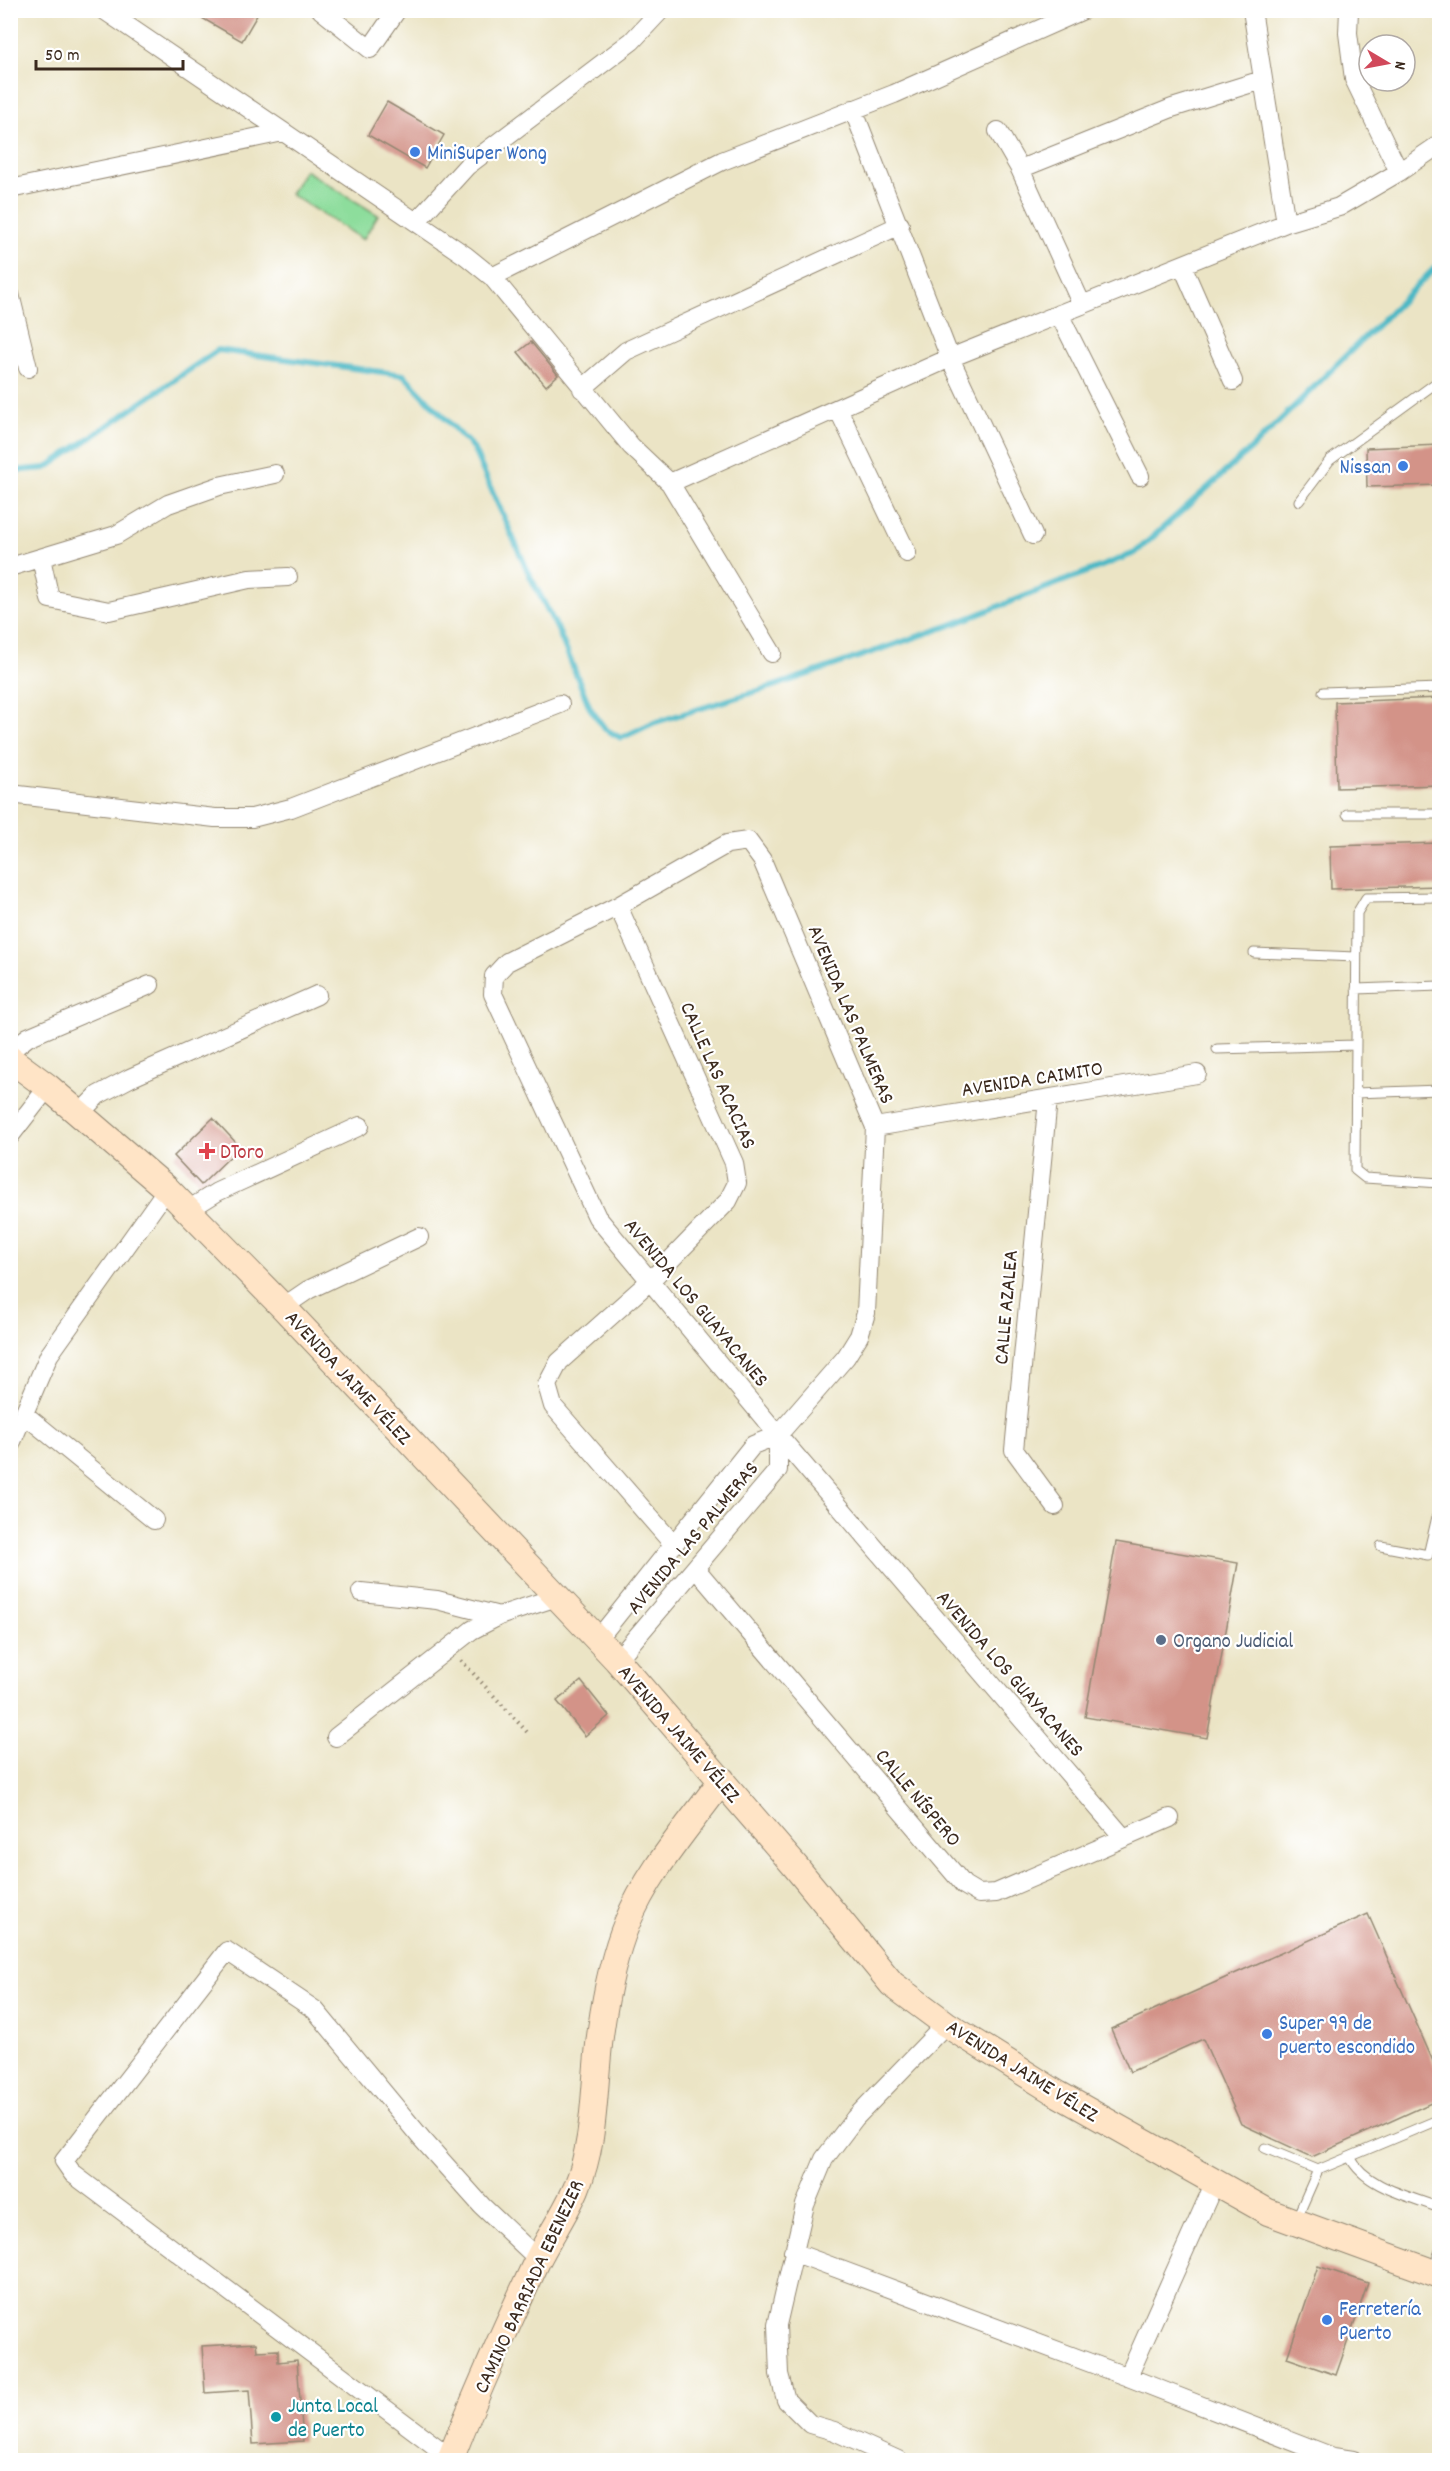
<svg xmlns="http://www.w3.org/2000/svg" width="1450" height="2471" viewBox="0 0 1450 2471" font-family="Dekko,sans-serif">
<style>
.green{fill:#8ddd9c;stroke:#64845d;stroke-width:1.5}
.lines{fill:none;stroke-linecap:round;stroke-linejoin:round}
.stream{stroke:#4bb8c5;stroke-width:6}
.building{fill:#d39388}
.lane-casing{stroke:#938772;stroke-width:11}
.street-casing{stroke:#938772;stroke-width:20}
.secondary-casing{stroke:#938772;stroke-width:28}
.path{stroke:#938772;stroke-width:4;stroke-dasharray:1.5 4.5;stroke-linecap:butt}
.lane{stroke:#fff;stroke-width:9}
.street{stroke:#fff;stroke-width:18}
.secondary{stroke:#ffe4c6;stroke-width:26}
.shop-dot{fill:#3f7fe0;stroke:#fff;stroke-width:2}
.health-dot{fill:#e0444e;stroke:#fff;stroke-width:2}
.service-dot{fill:#5c6f8a;stroke:#fff;stroke-width:2}
.culture-dot{fill:#0f9aa8;stroke:#fff;stroke-width:2}
.labels{text-anchor:middle;stroke-width:4.5;stroke-linejoin:round;paint-order:stroke}
.shop-label{font-size:21px;fill:#366cbe;stroke:#fff;text-anchor:start}
.street-label{font-size:21px;fill:#3b2a1e;stroke:#fff}
.health-label{font-size:21px;fill:#be3a42;stroke:#fff;text-anchor:start}
.service-label{font-size:21px;fill:#4e5e75;stroke:#fff;text-anchor:start}
.culture-label{font-size:21px;fill:#0d838f;stroke:#fff;text-anchor:start}
</style>
<rect width="100%" height="100%" fill="#fff"/>
<filter id="ink" filterUnits="userSpaceOnUse"><feTurbulence type="fractalNoise" baseFrequency=".0167" numOctaves="2"/><feDisplacementMap in="SourceGraphic" scale="12" xChannelSelector="R" yChannelSelector="G"/><feConvolveMatrix kernelMatrix="1 2 1 2 8 2 1 2 1" color-interpolation-filters="sRGB"/></filter>
<filter id="wash" filterUnits="userSpaceOnUse"><feTurbulence type="fractalNoise" baseFrequency=".008" numOctaves="4" result="noise"/><feDisplacementMap in="SourceGraphic" scale="24" xChannelSelector="R" yChannelSelector="G"/><feGaussianBlur stdDeviation="1.35" result="paint"/><feColorMatrix in="noise" values="0 0 0 0 0 0 0 0 0 0 0 0 0 0 0 0 0 1.4 0 .05"/><feComposite in="paint" operator="in"/></filter>
<g filter="url(#wash)">
<rect width="100%" height="100%" fill="#ebe4c5"/>
<path class="green" d="M305,170L378,215L363,240L290,194Z"/>
<g class="lines">
<path class="stream" d="M10,471L46,468L218,350L404,375L473,448L530,576L558,630L590,708L605,729L621,738L653,723L777,685L951,625L1135,553L1254,446L1440,263"/>
</g>
<g id="blocks">
<path class="building" d="M188,10H260L242,41Z
M387,102L444,135L425,168L368,135Z
M531,342L558,375L546,386L518,352Z
M1440,445V485L1367,487L1366,448Z
M1440,698V785L1337,788L1335,702Z
M1440,843V886L1331,889L1330,846Z
M213,1118L240,1147L201,1185L174,1156Z
M1116,1542L1238,1563L1207,1738L1085,1717Z
M581,1681L609,1716L585,1736L557,1701Z
M1368,1914L1440,2077V2099L1312,2157L1241,2124L1203,2039L1130,2072L1111,2029Z
M1318,2266L1368,2283L1336,2375L1287,2358Z
M256,2343L257,2351L278,2350V2362L297,2360L303,2441L253,2444L249,2390L205,2393L202,2346Z"/>
</g>
</g>
<g filter="url(#ink)">
<use href="#blocks" fill-opacity="0" stroke="#938772" stroke-width="1.5"/>
<g class="lines">
<defs>
<path id="lane" d="M1299,501L1330,460L1440,380
M1323,692L1440,688
M1347,814H1440
M1440,897L1366,898L1357,913L1355,1170L1365,1178L1440,1183
M1254,953L1356,957
M1356,989L1440,986
M1217,1049L1355,1045
M1355,1093L1440,1090
M1381,1546L1428,1555L1440,1504
M1265,2148L1318,2170
M1350,2157C1365,2187 1409,2196 1440,2208
M1296,2220L1318,2170L1440,2119
M1432,2271L1440,2251"/>
<path id="street" d="M104,10L466,256L492,277L631,446L670,483L772,653
M321,10L370,49L397,10
M1252,10L1286,223
M1349,10L1348,33L1354,79L1399,172
M853,109L950,358L1033,535
M998,131L1020,169L1082,305
M1020,169L1172,108L1262,80
M10,189L283,132
M416,222L467,166L632,41L661,10
M1182,265L1233,381
M492,277L722,161L894,94L1083,10
M10,294L28,368
M1059,314L1140,476
M582,389L626,351L900,225
M838,409L907,553
M670,483L950,358L1286,223L1339,207L1399,172L1440,144
M41,558L50,599L109,611L249,579L288,577
M10,567L116,535L168,504L219,486L275,474
M10,794L215,818H252L291,808L560,704
M618,906L734,1163L737,1183L728,1201L651,1280L559,1362L547,1385L553,1406L674,1545
M10,1051L28,1037L150,985
M1048,1099L1014,1450L1055,1506
M79,1114L98,1095L130,1078L317,995
M875,1127L1197,1074
M10,1136L48,1087
M188,1210L217,1192L360,1126
M283,1307L308,1290L419,1237
M24,1414L154,1520
M10,1446L49,1355L167,1189
M696,1569L964,1885L979,1894L996,1893L1170,1818
M361,1592L437,1600L499,1616
M598,1639L753,1445L778,1435L846,1357L859,1336L866,1313L875,1127L762,860L748,841L727,844L618,906L507,962L494,976L493,994L597,1217L778,1435L1123,1837
M617,1660L778,1470V1435
M336,1737L472,1630L499,1616L557,1597
M793,2252L1128,2377L1333,2457L1353,2460
M1128,2377L1215,2182
M451,2458L73,2174L64,2161L227,1951L315,2010L422,2139L482,2206L538,2259
M898,2460L834,2431L810,2424L786,2400L779,2374L777,2325L805,2205L824,2159L855,2118L946,2024"/>
<path id="secondary" d="M10,1059L48,1087L167,1189L283,1307L617,1660L795,1866L892,1984L946,2024L1058,2094L1268,2212L1440,2275
M450,2460C476,2393 506,2327 537,2261C549,2237 565,2214 576,2189C597,2139 593,2082 601,2029C606,1993 613,1957 627,1923C648,1871 689,1826 722,1780"/>
</defs>
<use href="#lane" class="lane-casing"/>
<use href="#street" class="street-casing"/>
<use href="#secondary" class="secondary-casing"/>
<path class="path" d="M461,1660L527,1732"/>
<use href="#lane" class="lane"/>
<use href="#street" class="street"/>
<use href="#secondary" class="secondary"/>
</g>
</g>
<g class="shop-dot">
<circle cx="415" cy="152" r="6"/>
<circle cx="1403" cy="466" r="6"/>
<circle cx="1267" cy="2034" r="6"/>
<circle cx="1327" cy="2320" r="6"/>
</g>
<path class="health-dot" d="M204 1142h6v6h6v6h-6v6h-6v-6h-6v-6h6z"/>
<circle class="service-dot" cx="1161" cy="1640" r="6"/>
<circle class="culture-dot" cx="276" cy="2417" r="6"/>
<g class="labels">
<g class="shop-label">
<text x="427" y="159">MiniSuper Wong</text>
<text x="1391" y="473" text-anchor="end">Nissan</text>
<text x="1279" y="2029">Super 99 de<tspan x="1279" dy="24">puerto escondido</tspan></text>
<text x="1339" y="2315">Ferretería<tspan x="1339" dy="24">Puerto</tspan></text>
</g>
<g class="street-label">
<text transform="translate(852 1014) rotate(67)" y="7">AVENIDA LAS PALMERAS</text>
<text transform="translate(719 1075) rotate(66)" y="7">CALLE LAS ACACIAS</text>
<text transform="translate(1032 1078) rotate(-9)" y="7">AVENIDA CAIMITO</text>
<text transform="translate(697 1302) rotate(50)" y="7">AVENIDA LOS GUAYACANES</text>
<text transform="translate(1005 1307) rotate(-85)" y="7">CALLE AZALEA</text>
<text transform="translate(349 1377) rotate(47)" y="7">AVENIDA JAIME VÉLEZ</text>
<text transform="translate(692 1537) rotate(-50)" y="7">AVENIDA LAS PALMERAS</text>
<text transform="translate(1011 1673) rotate(49)" y="7">AVENIDA LOS GUAYACANES</text>
<text transform="translate(680 1733) rotate(49)" y="7">AVENIDA JAIME VÉLEZ</text>
<text transform="translate(919 1797) rotate(50)" y="7">CALLE NÍSPERO</text>
<text transform="translate(1023 2070) rotate(32)" y="7">AVENIDA JAIME VÉLEZ</text>
<text transform="translate(528 2286) rotate(-65)" y="7">CAMINO BARRIADA EBENEZER</text>
</g>
<g class="health-label">
<text x="220" y="1158">DToro</text>
</g>
<g class="service-label">
<text x="1173" y="1647">Organo Judicial</text>
</g>
<g class="culture-label">
<text x="288" y="2412">Junta Local<tspan x="288" dy="24">de Puerto</tspan></text>
</g>
</g>
<rect width="1450" height="2471" fill="none" stroke="#fff" stroke-width="36"/>
<g transform="translate(1387 63) rotate(100)"><circle r="28" fill="#ffffff" stroke="#b1aaa5" stroke-width="1.5"/>
<path d="M0-4.5L10 22L0 15L-10 22Z" fill="#d1495b"/>
<text y="-9" font-size="16" font-weight="bold" text-anchor="middle" fill="#3b2a1e">N</text>
</g>
<path d="M36 60v9h147v-9" fill="none" stroke="#3b2a1e" stroke-width="3"/>
<text x="45" y="60" font-size="18" fill="#3b2a1e" stroke="#ffffff" stroke-width="4.5" paint-order="stroke">50 m</text>
</svg>
